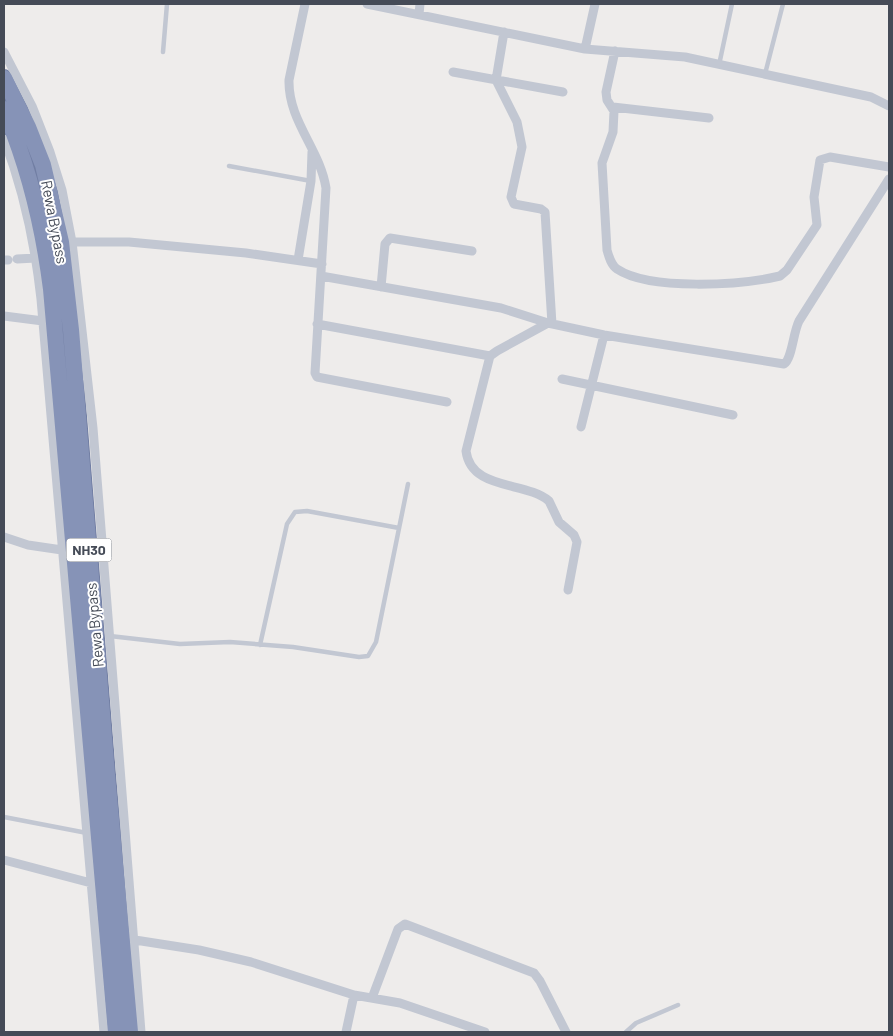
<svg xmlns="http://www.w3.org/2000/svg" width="893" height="1036" viewBox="0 0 893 1036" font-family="Barlow,sans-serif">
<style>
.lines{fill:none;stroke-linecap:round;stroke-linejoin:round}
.highway-casing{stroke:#717ea3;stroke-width:18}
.lane{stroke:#c2c7d2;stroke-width:4.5}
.street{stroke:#c2c7d2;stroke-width:9}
.highway{stroke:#8693b7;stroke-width:16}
.labels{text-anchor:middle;stroke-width:4;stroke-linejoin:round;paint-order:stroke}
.shield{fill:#fff;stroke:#7d8189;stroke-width:1}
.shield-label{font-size:14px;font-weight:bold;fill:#454b57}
.street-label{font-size:15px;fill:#454b57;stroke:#fff}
</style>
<rect width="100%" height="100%" fill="#eeeceb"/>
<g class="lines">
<defs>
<path id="highway" d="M4,78L28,127L43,165L61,242L71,330L107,775L130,1032
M4,109C29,167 43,226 51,289L116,1032"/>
</defs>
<use href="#highway" class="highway-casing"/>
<path class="lane" d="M163,52L167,4
M719,65L732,4
M765,74L783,4
M229,166L311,181
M110,636L180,644L230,642L293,647L359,657L368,656L376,642L408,484
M260,645L287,524L295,512L307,511L399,528
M4,817L87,833
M626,1032L636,1023L678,1005"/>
<path class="street" d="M305,4L289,80C288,121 320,149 326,188L315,373L317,377L447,402
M367,4L585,49L685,57L871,97L889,106
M419,14L420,4
M504,32L496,80L517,122L522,147L511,197L514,204L541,209L545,212L552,324
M585,49L595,4
M615,51L606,92L607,100L614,111L613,132L602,163L607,250C609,257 611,265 617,269C650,291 742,285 780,276L787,270L817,225L814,197L820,160L830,157L889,167
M4,52L32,106L50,152L62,190L72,242L93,428L141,1032
M453,72L563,92
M613,107L709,118
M4,139C24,191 35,244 41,299L104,1032
M72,242H129L246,253L322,264
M17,259L36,258
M4,260H8
M298,260L311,181L312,152
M321,276L501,308L548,323L604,335L784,364C792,359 793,333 799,321L889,179
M381,287L385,244L390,238L472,251
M4,316L43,321
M548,323L497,351L490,356L466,451C471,491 526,481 549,501L559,522L574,535L577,542L568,590
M317,324L490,356
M562,379L733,415
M581,427L604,335
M4,537L28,545L62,550
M4,860L91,883
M135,940L199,950L251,962L354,995L400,1003L485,1032
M372,998L398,929L405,924L534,973L540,981L566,1032
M346,1032L354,995"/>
<use href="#highway" class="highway"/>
</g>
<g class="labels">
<rect class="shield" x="66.5" y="538.5" width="45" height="23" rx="4"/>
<g class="shield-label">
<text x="89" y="555">NH30</text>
</g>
<g class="street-label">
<text transform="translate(54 222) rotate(79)" y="5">Rewa Bypass</text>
<text transform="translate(95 625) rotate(-95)" y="5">Rewa Bypass</text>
</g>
</g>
<rect width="893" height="1036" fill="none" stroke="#454b57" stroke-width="10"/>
</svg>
